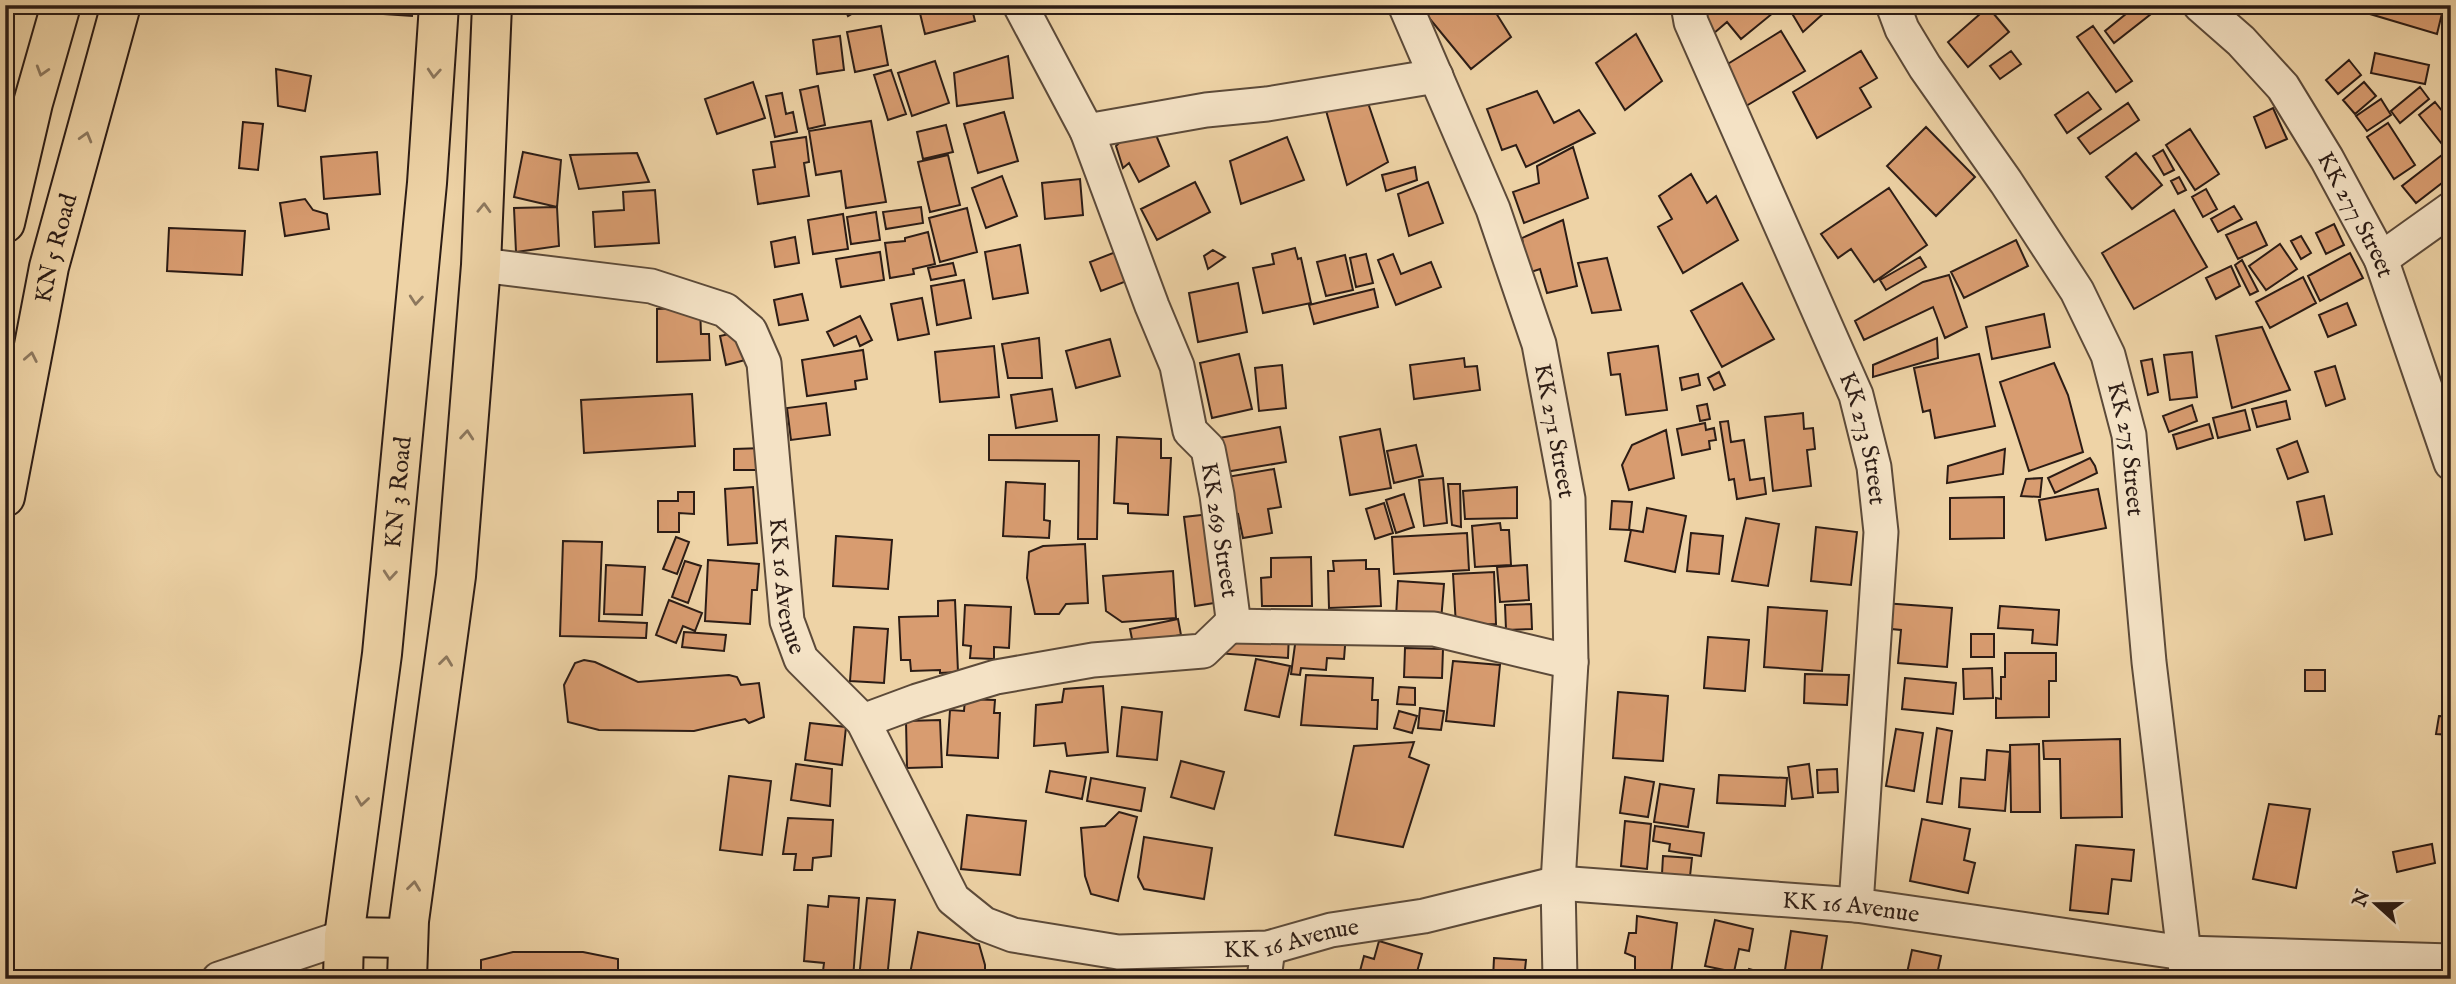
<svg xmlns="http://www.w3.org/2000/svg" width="2456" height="984" viewBox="0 0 2456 984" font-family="'IM FELL English',serif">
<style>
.building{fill:#d89c70;stroke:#2c1c15;stroke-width:2}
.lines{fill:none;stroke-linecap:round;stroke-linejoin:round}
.minor-casing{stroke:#5c4a39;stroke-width:37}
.major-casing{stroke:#2c1c15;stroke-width:42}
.highway-casing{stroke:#2c1c15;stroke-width:42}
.minor{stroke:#f4e2c5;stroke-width:33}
.major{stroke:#eed3a6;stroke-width:38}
.highway{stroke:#eed3a6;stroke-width:38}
.oneway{stroke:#8d785e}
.labels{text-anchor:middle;stroke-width:6;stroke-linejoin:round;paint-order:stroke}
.street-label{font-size:24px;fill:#2c1c15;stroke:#f4e2c5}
</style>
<rect width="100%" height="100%" fill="#eed3a6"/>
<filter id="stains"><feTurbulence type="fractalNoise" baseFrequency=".00286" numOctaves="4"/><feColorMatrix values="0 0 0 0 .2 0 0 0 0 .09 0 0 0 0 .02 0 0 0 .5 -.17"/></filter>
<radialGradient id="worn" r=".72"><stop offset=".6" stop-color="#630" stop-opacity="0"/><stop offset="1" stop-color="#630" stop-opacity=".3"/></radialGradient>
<path class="building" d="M295,5H413L412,16L295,8Z
M843,5H867L848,16Z
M918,5H971L975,21L925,34Z
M1439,5H1491L1511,37L1471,69L1425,13Z
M1698,5H1766L1773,13L1741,39L1727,22L1713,34Z
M1787,5H1821L1825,12L1803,32Z
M2137,5H2145L2151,14L2114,43L2105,31Z
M2374,5H2444L2437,34L2370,14Z
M1988,7L2009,32L1968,67L1948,42Z
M881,26L888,65L855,72L847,32Z
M2093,26L2132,81L2116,92L2077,37Z
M1781,31L1805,71L1741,109L1718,70Z
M1636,34L1662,81L1625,110L1596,63Z
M840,36L844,70L817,74L813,40Z
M1861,51L1877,78L1860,88L1871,107L1817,138L1793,92Z
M2011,51L2021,64L2000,79L1990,66Z
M2375,53L2429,65L2425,84L2371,73Z
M1008,56L1013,98L957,106L954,73Z
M2349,60L2361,75L2338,94L2326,80Z
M935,61L949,103L912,116L898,73Z
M276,69L311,76L305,111L278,106Z
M891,70L906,114L888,120L874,75Z
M753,82L765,118L717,134L705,99Z
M2364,82L2376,96L2355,114L2343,100Z
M818,86L825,125L808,129L800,90Z
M2420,87L2429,99L2400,123L2391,111Z
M1537,91L1554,123L1579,110L1595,133L1526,167L1516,145L1502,150L1487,109Z
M2088,92L2101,109L2067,133L2055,115Z
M782,93L786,114L793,112L797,132L775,137L766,96Z
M1365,94L1388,162L1347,185L1325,107Z
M2381,99L2391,115L2367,131L2356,116Z
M2435,102L2451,122V137L2442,144L2419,115Z
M2128,103L2139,120L2090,154L2078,138Z
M2273,108L2287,139L2266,148L2254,117Z
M1004,112L1018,161L978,173L964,124Z
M871,121L886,202L846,208L841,171L816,175L809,131Z
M243,122L263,124L258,170L239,168Z
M1151,123L1169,166L1139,182L1129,163L1123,168L1116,146L1122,140Z
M2388,123L2415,165L2394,179L2367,137Z
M946,125L953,152L923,159L917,132Z
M1926,127L1975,177L1936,216L1887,166Z
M2190,129L2219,174L2195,190L2166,145Z
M806,137L809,162L804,163L809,196L758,204L753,170L775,167L771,142Z
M1287,137L1304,180L1241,204L1230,161Z
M1573,147L1588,198L1524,223L1513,192L1539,183L1537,166Z
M2451,148V176L2416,203L2402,186Z
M2163,150L2174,170L2164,175L2153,156Z
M377,152L380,194L324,199L321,157Z
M523,152L561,160L557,207L514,197Z
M637,153L649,182L579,189L570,155Z
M2136,153L2162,185L2132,209L2106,177Z
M948,155L960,205L930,212L918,162Z
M1415,167L1417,180L1386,191L1382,175Z
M1691,174L1707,203L1716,196L1738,240L1683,273L1658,227L1672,219L1659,196Z
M1002,176L1017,216L986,228L972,188Z
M2179,177L2186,190L2178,194L2171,181Z
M1080,179L1083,215L1045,219L1042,183Z
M1195,182L1210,212L1157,240L1141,209Z
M1428,182L1443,223L1409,236L1398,194Z
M1889,188L1927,245L1874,282L1851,249L1838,258L1821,234Z
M2206,189L2217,209L2203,217L2192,197Z
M655,190L659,243L595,247L593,212L624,210L623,192Z
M305,199L313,210L327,214L329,229L285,236L280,203Z
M2234,206L2242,219L2218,232L2211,219Z
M557,207L559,246L516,252L514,208Z
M921,207L923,223L886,229L883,212Z
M967,208L977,252L940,262L929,218Z
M2174,210L2207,267L2134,309L2102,253Z
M876,212L880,240L851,244L847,217Z
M843,214L848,249L813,254L808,220Z
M1563,220L1577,286L1547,293L1540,269L1528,273L1522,238Z
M2256,222L2267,245L2238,259L2226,235Z
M2334,224L2344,245L2326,254L2316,233Z
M169,228L245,231L242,275L167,271Z
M928,232L935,264L913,269L914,274L890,278L885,243L905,241V238Z
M2301,236L2311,253L2301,259L2291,241Z
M795,237L799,263L775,267L771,242Z
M2016,240L2028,266L1964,298L1951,272Z
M2280,244L2297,269L2266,290L2249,266Z
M1020,245L1028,293L993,299L985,252Z
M1126,248L1137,277L1101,291L1090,262Z
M1295,248L1298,259L1301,258L1311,303L1263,313L1253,268L1274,264L1272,254Z
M1213,250L1225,257L1208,269L1204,256Z
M880,252L884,280L841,287L836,259Z
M2350,253L2363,278L2320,301L2308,276Z
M1366,254L1373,283L1356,287L1350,258Z
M1393,254L1401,274L1431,262L1441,287L1396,305L1378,260Z
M1345,255L1353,290L1326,296L1317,262Z
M1920,257L1926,267L1886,290L1880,280Z
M1607,258L1621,310L1592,313L1578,263Z
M2242,260L2258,291L2250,295L2235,265Z
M953,263L956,275L931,280L928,268Z
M2231,266L2240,286L2216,299L2206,278Z
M1949,275L1967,327L1945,338L1933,307L1864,340L1855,321L1923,282Z
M2303,277L2316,303L2270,328L2256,302Z
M964,280L971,318L937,325L931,286Z
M1238,283L1247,332L1198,342L1189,293Z
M1742,283L1774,339L1722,367L1691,311Z
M1374,289L1378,307L1314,324L1309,305Z
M802,294L808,320L779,325L774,300Z
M922,298L929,334L898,340L891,304Z
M2347,303L2356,325L2328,337L2319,315Z
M700,307L701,334H709L710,360L657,362V309Z
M2044,314L2050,347L1992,359L1986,327Z
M860,316L872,340L860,346L856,336L834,346L827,332Z
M2262,327L2290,390L2232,408L2216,336Z
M743,331L749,359L726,365L720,336Z
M1039,338L1042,378H1008L1002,344Z
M1937,338L1938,358L1873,377V365Z
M1110,339L1120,376L1076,388L1066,351Z
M994,346L999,397L940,402L935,352Z
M1658,346L1667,410L1626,415L1620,374L1611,375L1608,353Z
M863,350L867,379L855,381L856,389L807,396L802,360Z
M2192,352L2197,397L2170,400L2164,355Z
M1239,354L1252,409L1212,418L1200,363Z
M1979,354L1995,426L1935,438L1930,410L1923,412L1914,368Z
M1464,358L1465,367L1477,366L1480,390L1414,399L1410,365Z
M2152,359L2158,392L2148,395L2141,361Z
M2054,363L2068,395L2083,452L2029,471L2000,382Z
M1282,365L1286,408L1259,411L1255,368Z
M2335,366L2345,399L2326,406L2315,372Z
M1719,372L1725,385L1714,390L1708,378Z
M1698,374L1700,385L1682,390L1680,378Z
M1052,389L1057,421L1016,428L1011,395Z
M692,394L695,446L584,453L581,400Z
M2286,401L2290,419L2257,427L2252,409Z
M826,403L830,435L791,440L787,408Z
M1707,404L1710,419L1700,421L1697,406Z
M2192,405L2197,421L2169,432L2163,416Z
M2245,410L2250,430L2218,438L2213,418Z
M1803,413L1804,429L1813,428L1815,449L1807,450L1811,486L1773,491L1765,417Z
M1728,421L1731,442L1744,440L1750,480L1764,478L1766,494L1737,499L1734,479L1729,480L1720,422Z
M1705,423L1706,430L1714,428L1716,440L1709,441L1710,449L1682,455L1677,429Z
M2209,424L2213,438L2177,449L2173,435Z
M1280,427L1286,462L1225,472L1219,438Z
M1380,429L1391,488L1350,495L1340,437Z
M1666,430L1674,478L1629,490L1622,465L1632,445Z
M989,435H1099L1097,539H1078L1079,461L989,460Z
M1117,437L1161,439V458H1171L1168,515L1128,513V504L1114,503Z
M2297,441L2308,472L2288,479L2277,449Z
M1416,445L1423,476L1394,483L1387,451Z
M765,448V470H734V449Z
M2005,449L2003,474L1947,483L1948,466Z
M2090,458L2095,466L2097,473L2055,493L2048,478Z
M1274,469L1281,507L1268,509L1272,533L1243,538L1238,514L1234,515L1227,477Z
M1443,478L1447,523L1424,526L1419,480Z
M2042,478L2040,497L2021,496L2026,479Z
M1006,482L1045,484L1044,520L1050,521L1049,538L1003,536Z
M1448,484H1460L1461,527L1452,525Z
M753,487L757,543L728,545L725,489Z
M1517,487V518L1465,519L1463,491Z
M2098,489L2106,528L2046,540L2039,500Z
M678,492H694V514L679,513V532H658V501H678Z
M1404,494L1414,527L1396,533L1386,500Z
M2324,496L2332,534L2305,540L2297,502Z
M2004,497V538L1950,539V498Z
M1612,501L1632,502L1629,530L1610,529Z
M1384,503L1393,533L1375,539L1366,509Z
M1647,508L1686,516L1675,572L1625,561L1631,530L1643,532Z
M1210,514L1221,602L1195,606L1184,517Z
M1746,518L1779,524L1768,586L1732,581Z
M1500,523L1501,530H1509L1511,565L1475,567L1472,526Z
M1816,527L1857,532L1851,585L1811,581Z
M1467,533L1469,570L1394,574L1392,537Z
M1691,533L1723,536L1719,574L1687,571Z
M836,536L892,540L888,589L833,586Z
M676,537L689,542L677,574L663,569Z
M563,541L602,542L599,621L647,623L646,638L560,636Z
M1085,544L1088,603L1066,604L1059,614H1035L1027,578L1029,552L1043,546Z
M1311,557L1312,606H1262L1261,578L1271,577V558Z
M708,560L759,564L757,590H752L750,624L705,621Z
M1366,560V569H1379L1381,606L1329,608L1328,571H1334L1333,561Z
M685,561L701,566L688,603L672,597Z
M606,565L645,567L642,615L604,614Z
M1527,565L1529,600L1500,602L1497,567Z
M1173,571L1176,618L1122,622L1106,611L1103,576Z
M1494,572L1496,624L1456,626L1453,574Z
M1398,581L1444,584L1441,621L1396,617Z
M669,600L702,613L695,631L683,626L676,643L656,635Z
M955,600L958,672L940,673V670L911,671L910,660H901L899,617L938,616V601Z
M1883,603L1952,608L1947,667L1898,663L1901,630L1881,628Z
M1531,604L1532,629L1506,630L1505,605Z
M965,605L1011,607L1009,648L994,647V659L970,658L971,646L963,645Z
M2000,606L2059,610L2057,645L2032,643L2033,630L1998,628Z
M1768,607L1827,611L1822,671L1764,667Z
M1178,619L1181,635L1133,644L1130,629Z
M854,627L888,629L884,683L850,681Z
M1297,630L1346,633L1344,659L1327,658L1326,670L1301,668L1300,675L1291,674Z
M1231,631L1289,633L1288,658L1215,653Z
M684,632L726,635L724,651L682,647Z
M1971,634H1994V657H1971Z
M1708,637L1749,640L1745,691L1704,688Z
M1405,648L1443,649L1442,678L1404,677Z
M2005,653H2056V681H2049V717L1996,718V698L2001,699V677H2005Z
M1256,659L1290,666L1279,717L1245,710Z
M584,660L595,662L638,682L729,675L737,677L741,685L759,683L764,717L749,723L745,719L694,731L599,730L568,722L564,685L575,663Z
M1453,661L1500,665L1494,726L1446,721Z
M1992,668L1993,698L1964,699L1963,669Z
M2305,670H2325V691H2305Z
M1805,674L1849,675L1847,705L1804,703Z
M1306,675L1373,678L1372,700H1378L1377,729L1301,725Z
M1905,678L1956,683L1953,714L1902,709Z
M1103,686L1108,752L1067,756L1065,743L1034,746L1036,705L1062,702L1064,689Z
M1399,687L1415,688V705L1397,704Z
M1618,692L1668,696L1663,761L1613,758Z
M965,699L995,700L994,713H1000L998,758L947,755L950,710L964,711Z
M1122,707L1162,712L1157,760L1117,756Z
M1420,708L1444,711L1441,730L1418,728Z
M1399,711L1417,716L1412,733L1394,728Z
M2439,716L2451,717V735L2436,734Z
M940,720L942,767L907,768L906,721Z
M810,723L846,727L842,765L805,760Z
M1937,728L1952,731L1942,804L1927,802Z
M1896,729L1923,733L1914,791L1886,786Z
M2120,739L2122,817L2061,818L2060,759H2044L2043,741Z
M1414,742L1409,757L1429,765L1403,847L1335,835L1354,746Z
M2039,744L2040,812H2011L2010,745Z
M1987,750L2010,752L2005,811L1959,807L1961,778L1985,780Z
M1181,761L1224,772L1214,809L1171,797Z
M796,764L832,769L830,806L791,800Z
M1809,764L1813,797L1792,799L1788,767Z
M1837,769L1838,792L1818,793L1817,770Z
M1050,771L1086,777L1082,799L1046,792Z
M1719,775L1787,778L1785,806L1717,803Z
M729,776L771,781L762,855L720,850Z
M1625,777L1654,782L1648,817L1620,813Z
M1091,778L1145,788L1141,811L1087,801Z
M1660,784L1694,789L1688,827L1654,822Z
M2269,804L2310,809L2296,888L2253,879Z
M1119,812L1137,817L1118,901L1091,894L1085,876L1081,828L1105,826Z
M967,815L1026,821L1020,875L961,869Z
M788,818L833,820L831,856L813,858L812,870H794L796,854H783Z
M1922,819L1970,829L1964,860L1975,863L1968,893L1910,881Z
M1625,821L1651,824L1647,869L1621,866Z
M1655,826L1704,833L1701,856L1669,851L1670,844L1653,841Z
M1144,837L1212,848L1204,899L1144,889L1138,877Z
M2432,844L2435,863L2397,872L2393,852Z
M2076,845L2134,850L2131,881L2112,879L2108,914L2070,910Z
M1663,856L1692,858L1690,876L1662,874Z
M829,896L859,898L853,979H822L824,963L804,961L808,905L828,907Z
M867,898L895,900L887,979H859Z
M1637,916L1677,923L1671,975L1678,979H1635V957L1625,953L1629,933H1636Z
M1715,920L1753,929L1749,951L1739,949L1734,972L1705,966Z
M1791,931L1827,936L1820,979H1793L1784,976Z
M918,932L979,944L985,965V979H909Z
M1379,941L1422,954L1415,979H1369L1370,973L1360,971L1364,956L1374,959Z
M1912,950L1941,956L1936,979L1907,973Z
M513,952H583L618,959V979H481V960Z
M1494,958L1526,960L1524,979H1493Z
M1749,969L1778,977L1777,979H1736L1737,973L1747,975Z
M2056,973H2086L2085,979H2055Z"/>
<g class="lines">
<defs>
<g id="minor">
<path id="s1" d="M1405,5L1493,209L1539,344L1568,499L1571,662L1558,883L1560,979"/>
<path id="s2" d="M1688,5L1691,22L1856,395L1874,467L1881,532L1856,905"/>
<path id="s3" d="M1893,5L1902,29L1925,67L2006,182L2077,291L2108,355L2129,435L2149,662L2187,979"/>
<path id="s4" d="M2200,5L2241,41L2283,87L2327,159L2381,259L2451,463"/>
<path d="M1087,131L1206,110L1267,104L1436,76"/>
<path d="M2381,259L2451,209"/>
<path id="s5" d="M481,265L651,286L725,310L750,331L764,363L787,621L801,659L863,721L953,899L984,924L1013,935L1118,952L1268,948L1331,930L1424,916L1558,883L1856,905L2184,953L2451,961"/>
<path d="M1229,626L1434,629L1571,662"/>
<path d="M863,721L917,701L996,677L1093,660L1203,651L1229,626L1233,618L1217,495L1208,449L1190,431L1177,366L1152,306L1087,131L1020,5"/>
<path d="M219,979L344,937"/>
<path d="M1264,979L1268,948"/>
</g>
<g id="major">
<path d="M5,223L33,103L61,5"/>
<path id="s6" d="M5,497L49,267L121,5"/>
</g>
<g id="highway">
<path d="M344,937L408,938"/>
<path id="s7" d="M343,979L344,937L382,654L427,183L439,5"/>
<path d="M407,979L409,921L456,576L481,265L492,5"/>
</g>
</defs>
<use href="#minor" class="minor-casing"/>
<use href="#major" class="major-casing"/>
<use href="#highway" class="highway-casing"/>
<use href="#minor" class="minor"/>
<use href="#major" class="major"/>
<use href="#highway" class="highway"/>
</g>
<defs><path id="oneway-chevron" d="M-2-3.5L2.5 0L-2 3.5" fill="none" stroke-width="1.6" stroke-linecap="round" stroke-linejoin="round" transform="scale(1.75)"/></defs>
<g class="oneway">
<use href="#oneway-chevron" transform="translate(42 71) rotate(107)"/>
<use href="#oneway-chevron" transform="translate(434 73) rotate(94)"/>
<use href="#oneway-chevron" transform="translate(86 137) rotate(-74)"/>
<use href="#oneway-chevron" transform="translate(484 208) rotate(-88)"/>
<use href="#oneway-chevron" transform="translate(416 300) rotate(95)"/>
<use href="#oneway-chevron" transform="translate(31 357) rotate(-79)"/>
<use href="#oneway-chevron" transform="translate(467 435) rotate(-85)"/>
<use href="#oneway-chevron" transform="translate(390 575) rotate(95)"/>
<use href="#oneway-chevron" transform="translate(446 661) rotate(-83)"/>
<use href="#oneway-chevron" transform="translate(362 801) rotate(98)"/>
<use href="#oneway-chevron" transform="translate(414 886) rotate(-83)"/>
</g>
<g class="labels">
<g class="street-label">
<text dy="8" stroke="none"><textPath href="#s4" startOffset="264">KK 277 Street</textPath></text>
<text dy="8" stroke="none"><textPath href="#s6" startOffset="254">KN 5 Road</textPath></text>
<text dy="8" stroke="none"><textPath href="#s1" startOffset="453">KK 271 Street</textPath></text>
<text dy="8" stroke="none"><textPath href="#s2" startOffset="469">KK 273 Street</textPath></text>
<text dy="8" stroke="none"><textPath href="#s3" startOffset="508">KK 275 Street</textPath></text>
<text dy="8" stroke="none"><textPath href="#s7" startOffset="490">KN 3 Road</textPath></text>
<text transform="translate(1220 530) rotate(81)" y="8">KK 269 Street</text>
<text dy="8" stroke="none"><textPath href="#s5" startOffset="541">KK 16 Avenue</textPath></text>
<text dy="8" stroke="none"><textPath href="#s5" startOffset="1822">KK 16 Avenue</textPath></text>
<text dy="8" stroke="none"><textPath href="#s5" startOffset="1255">KK 16 Avenue</textPath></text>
</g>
</g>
<rect width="2456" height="984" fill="none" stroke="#eed3a6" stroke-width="28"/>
<rect x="7" y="7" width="2442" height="970" fill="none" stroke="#2c1c15" stroke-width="3.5"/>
<rect x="14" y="14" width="2428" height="956" fill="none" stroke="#2c1c15" stroke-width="2"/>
<g transform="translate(2376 904) rotate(291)" stroke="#f4e2c5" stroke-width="5" paint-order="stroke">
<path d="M0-5L12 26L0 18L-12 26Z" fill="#2c1c15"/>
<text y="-10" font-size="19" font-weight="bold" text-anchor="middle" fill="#2c1c15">N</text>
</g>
<rect width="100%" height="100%" filter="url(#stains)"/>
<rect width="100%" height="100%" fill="url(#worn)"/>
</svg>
